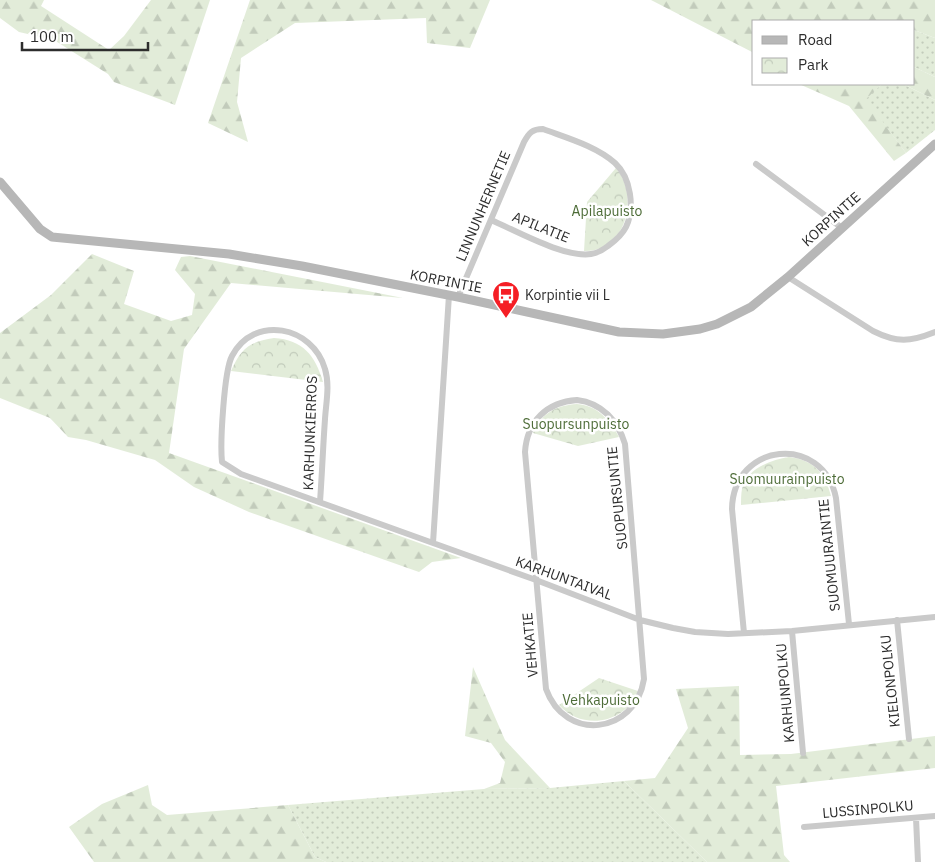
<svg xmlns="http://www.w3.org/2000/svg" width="935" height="862" viewBox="0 0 935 862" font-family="'IBM Plex Sans',sans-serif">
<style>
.grass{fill:url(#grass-dots)}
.forest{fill:url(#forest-firs)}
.park{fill:url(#park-crowns)}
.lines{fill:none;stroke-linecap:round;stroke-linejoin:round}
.street{stroke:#cacaca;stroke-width:6}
.secondary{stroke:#b7b7b7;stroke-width:9}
.labels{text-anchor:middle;stroke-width:5;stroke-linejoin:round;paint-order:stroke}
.street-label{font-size:14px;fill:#2d2d2d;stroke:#fff}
.park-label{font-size:14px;fill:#4d6c37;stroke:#fff}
.poi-label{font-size:14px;fill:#2d2d2d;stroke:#fff;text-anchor:start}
</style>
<defs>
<pattern id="grass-dots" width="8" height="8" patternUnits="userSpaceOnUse" patternTransform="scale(1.25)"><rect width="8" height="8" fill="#e2ecd9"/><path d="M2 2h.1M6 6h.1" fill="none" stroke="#c2cbbb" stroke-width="1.8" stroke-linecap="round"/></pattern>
<pattern id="forest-firs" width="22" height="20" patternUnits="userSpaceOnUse" patternTransform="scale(1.25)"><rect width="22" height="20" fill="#e2ecd9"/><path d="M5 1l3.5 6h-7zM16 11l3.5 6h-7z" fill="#c2cbbb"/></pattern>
<pattern id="park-crowns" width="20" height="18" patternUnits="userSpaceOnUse" patternTransform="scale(1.25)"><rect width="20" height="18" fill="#e2ecd9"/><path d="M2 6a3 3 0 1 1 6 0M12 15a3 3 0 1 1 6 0" fill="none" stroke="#c2cbbb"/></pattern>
</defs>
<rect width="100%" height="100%" fill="#fff"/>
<path class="grass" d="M914,30L935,38V77L914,67Z
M882,84H903L935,100V130L906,153L865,99Z
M624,781L707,862H326L315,857L288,805L484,789L550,788Z"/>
<path class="forest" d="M0,0H44L41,6L109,50L124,36L151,0H210L175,105L114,82L108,74L54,40L19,32L0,18Z
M250,0H490L470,48L427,43L426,18L295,23L241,58L237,102L248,142L208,123Z
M651,0H935V38L914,30V21H754V53Z
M914,67L935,77V100L903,84H914Z
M799,84H882L866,99L906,153L894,161L849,106Z
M92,254L134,271L124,304L171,321L192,315L195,294L175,270L181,257L190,256L403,298L231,283L184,349L169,453L461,558L432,562L419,572L249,512L194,487L155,460L86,440L68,437L50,418L0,398V333L51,295Z
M473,667L505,740L550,788L484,789L500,783L505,762L491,743L465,736Z
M739,686L740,755L791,754L935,736V768L776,786L784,855L790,862H707L624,781L655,778L688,728L676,689Z
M148,785L152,805L167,815L288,805L315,857L326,862H94L69,827L102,804Z"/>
<path class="park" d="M616,168C640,197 626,252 584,251L587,202Z
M274,338C303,340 315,355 323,382L231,371C241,348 249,342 274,338Z
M577,404C598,406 610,420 619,437L578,446L533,433C540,414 557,405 577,404Z
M789,457C814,460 825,473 831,496L741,505C741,500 741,494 742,489C747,468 771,460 789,457Z
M599,678L638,691C625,724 582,731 559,705Z"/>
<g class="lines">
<path class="street" d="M756,164L842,228
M788,277L873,331C897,343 910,342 935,332
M449,295L433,543L536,580L640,620L673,628L695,632L728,634L792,631L935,617
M458,297L524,142C529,133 532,129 543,129C567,138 596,146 615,163C631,178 635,208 626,227C622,235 615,241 608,246C603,250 597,253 591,254C564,258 517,231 491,220
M577,400C602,403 618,421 625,444L644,679C635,735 565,742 546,689L525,452C527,421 547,402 577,400Z
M320,502C322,474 323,447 325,419C326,403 330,385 325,369C313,326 254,314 232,356C224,371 220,443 222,462L241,474L433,543
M897,620L909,739
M792,631L803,753
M744,633L732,509C733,442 823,433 836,498L849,624
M916,818L918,862
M804,827L935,816"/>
<path class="secondary" d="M0,182L40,229L52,237L229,254L302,266L458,297L619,332L663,334L700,329L717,324L751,307L788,277L935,144"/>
</g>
<defs>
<symbol id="bus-pin" viewBox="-11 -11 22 30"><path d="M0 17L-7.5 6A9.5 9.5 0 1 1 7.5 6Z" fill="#f51e25" stroke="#fff"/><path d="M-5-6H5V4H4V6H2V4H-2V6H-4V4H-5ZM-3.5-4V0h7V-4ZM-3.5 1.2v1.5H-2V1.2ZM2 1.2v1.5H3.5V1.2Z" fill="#fff"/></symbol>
</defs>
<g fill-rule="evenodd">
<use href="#bus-pin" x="490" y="279" width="32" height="43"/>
</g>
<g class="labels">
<g class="street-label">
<text transform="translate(483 206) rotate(-67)" y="5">LINNUNHERNETIE</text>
<text transform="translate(831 219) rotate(-42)" y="5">KORPINTIE</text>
<text transform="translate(541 227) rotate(22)" y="5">APILATIE</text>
<text transform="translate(446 281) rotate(11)" y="5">KORPINTIE</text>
<text transform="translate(310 433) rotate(-88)" y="5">KARHUNKIERROS</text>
<text transform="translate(617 498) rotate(-96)" y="5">SUOPURSUNTIE</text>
<text transform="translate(829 555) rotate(-96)" y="5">SUOMUURAINTIE</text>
<text transform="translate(564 578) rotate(20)" y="5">KARHUNTAIVAL</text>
<text transform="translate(530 645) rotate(-95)" y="5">VEHKATIE</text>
<text transform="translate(890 681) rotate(-96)" y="5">KIELONPOLKU</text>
<text transform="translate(785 693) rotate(-95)" y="5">KARHUNPOLKU</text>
<text transform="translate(868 809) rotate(-5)" y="5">LUSSINPOLKU</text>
</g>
<g class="park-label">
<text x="607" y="216">Apilapuisto</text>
<text x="576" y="429">Suopursunpuisto</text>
<text x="787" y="484">Suomuurainpuisto</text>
<text x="601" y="705">Vehkapuisto</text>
</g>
<g class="poi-label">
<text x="525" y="300">Korpintie vii L</text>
</g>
</g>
<rect x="752" y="20" width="162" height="65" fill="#ffffff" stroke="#ababab"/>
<rect x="762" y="36" width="25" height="8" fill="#b7b7b7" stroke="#ababab"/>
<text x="798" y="45" font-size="15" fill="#2d2d2d">Road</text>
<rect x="762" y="58" width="25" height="15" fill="url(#park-crowns)" stroke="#ababab"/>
<text x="798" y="70" font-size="15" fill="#2d2d2d">Park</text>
<path d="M22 42v8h126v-8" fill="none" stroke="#2d2d2d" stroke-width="2.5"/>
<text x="30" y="42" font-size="15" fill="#2d2d2d" stroke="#ffffff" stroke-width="4" paint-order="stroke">100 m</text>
</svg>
